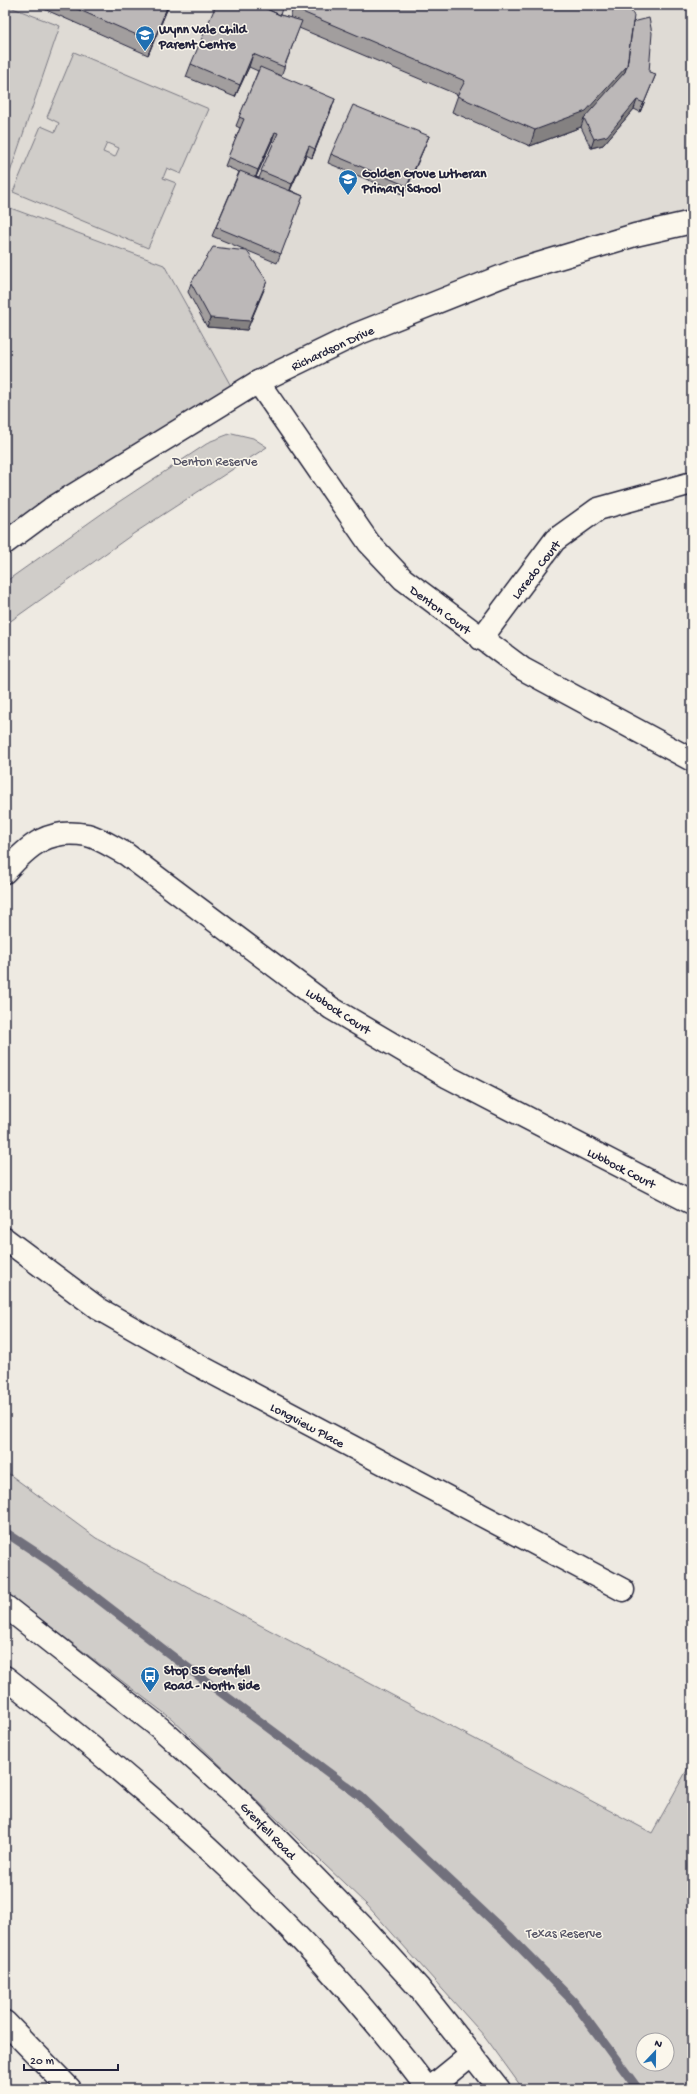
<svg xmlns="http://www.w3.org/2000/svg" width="697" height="2094" viewBox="0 0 697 2094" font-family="'Gochi Hand',sans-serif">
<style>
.built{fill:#dfdbd5}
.green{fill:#d0cdc9;stroke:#797882;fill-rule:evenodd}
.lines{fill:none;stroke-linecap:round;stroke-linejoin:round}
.stream{stroke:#716f7c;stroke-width:9}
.street-casing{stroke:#22223b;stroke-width:25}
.secondary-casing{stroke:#22223b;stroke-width:25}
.street{stroke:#fbf7ec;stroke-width:22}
.secondary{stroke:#fbf7ec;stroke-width:22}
.wall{fill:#a29e9e;stroke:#22223b;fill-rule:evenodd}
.shaded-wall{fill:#848181;stroke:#22223b}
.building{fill:#bcb8b8;stroke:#22223b}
.labels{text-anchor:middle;stroke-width:3;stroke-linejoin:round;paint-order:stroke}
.poi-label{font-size:13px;font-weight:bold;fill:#22223b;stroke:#fbf7ec;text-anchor:start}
.street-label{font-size:13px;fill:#22223b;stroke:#fbf7ec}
.park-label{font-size:13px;fill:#565566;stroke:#fbf7ec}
</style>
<rect width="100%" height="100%" fill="#eeeae2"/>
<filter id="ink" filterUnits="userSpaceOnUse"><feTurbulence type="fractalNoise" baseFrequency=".025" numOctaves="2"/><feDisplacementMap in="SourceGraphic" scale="8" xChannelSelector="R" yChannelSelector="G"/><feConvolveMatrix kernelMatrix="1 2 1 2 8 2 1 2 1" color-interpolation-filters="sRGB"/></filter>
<g filter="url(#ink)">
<path class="built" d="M7,5H692V222L515,271L236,395L164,265L5,206V187L60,27Z"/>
<path class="green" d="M5,5L60,26L5,187Z
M74,52L209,109L181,174L167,168L163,178L176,183L148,248L13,192L41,126L55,132L59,123L47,117ZM107,143L119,148L115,157L103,152Z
M5,206L164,265L236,395L5,543Z
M232,433L253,438L267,447L133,534L5,625V582L114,505L211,441Z
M5,1471L96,1538L652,1833L692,1761V2089H523L486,2038L367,1905L172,1719L5,1592ZM643,2040H667V2064H643Z"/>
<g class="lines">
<path class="stream" d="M5,1532L49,1561L176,1659L360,1796L509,1936L573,2001L638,2089"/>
<defs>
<path id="street" d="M258,382L369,543L403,579L523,669L692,760
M481,639L555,540L598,509L692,483
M5,872C29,845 48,828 87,835C100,838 114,848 126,854L331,1008L448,1077L692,1203
M5,1239L99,1309L192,1362L623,1590
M5,2022L70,2089"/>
<path id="secondary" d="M5,543L51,509L258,382L357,334L515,271L635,235L692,222
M5,1606L160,1728L232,1793L365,1929L419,1988L499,2089
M5,1677C160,1799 310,1931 428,2089
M429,2089L472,2054"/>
</defs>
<use href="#street" class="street-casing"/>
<use href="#secondary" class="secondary-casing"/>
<use href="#street" class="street"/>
<use href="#secondary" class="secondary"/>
</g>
<path class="wall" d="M35,5H169L148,55Z
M294,5L633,22L652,83L640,112L634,109L603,145L591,148L581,127L530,146L452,112L458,95L299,28L281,76L332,108L312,158L306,155L290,190L303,196L277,263L212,236L239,172L225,166L240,128L236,126L258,71L249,67L235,97L186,77L191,64L280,15L290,18ZM272,141L274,142L259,178L256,177Z
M429,136L404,195L328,163L331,154Z
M191,283L264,290L247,330L207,327L188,292Z"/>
<path class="shaded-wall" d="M168,5H169L148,55L153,42Z
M253,54L249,67L235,97L240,85Z
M627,66L622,81L584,118L581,127L530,146L535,130Z
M656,74L652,83L640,112L644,103Z
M335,99L332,108L312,158L315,149Z
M637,100L634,109L603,145L591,148L594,139Z
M275,132L272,141L255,179L258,170Z
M429,136L425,145L404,195L407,186Z
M309,146L306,155L289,193L292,184Z
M267,281L247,330L207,327L210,318Z"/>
<path class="building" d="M68,5H168L153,42Z
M216,5H258L280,15L302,21L284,67L253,54L240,85L191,64Z
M258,5H283L280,15Z
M294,5H628L634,16L627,66L586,111L535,130L457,96L465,81L293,8Z
M649,18L652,33L649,72L656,74L644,103L637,100L607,136L594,139L584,118L625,72L627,66L633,22Z
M260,67L335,99L315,149L309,146L292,184L261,171L278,133L275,132L258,170L228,157L244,119L239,117Z
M353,105L429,136L407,186L331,154Z
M240,171L303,196L281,254L216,227Z
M213,247L247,251L267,281L250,321L210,318L191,283Z"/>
</g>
<defs>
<symbol id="school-pin" viewBox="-11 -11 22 30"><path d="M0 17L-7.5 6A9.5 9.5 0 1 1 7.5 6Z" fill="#1f6fb2" stroke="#fbf7ec"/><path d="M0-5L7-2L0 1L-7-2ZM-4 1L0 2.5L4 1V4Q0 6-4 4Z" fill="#fff"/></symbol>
<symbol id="bus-pin" viewBox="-11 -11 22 30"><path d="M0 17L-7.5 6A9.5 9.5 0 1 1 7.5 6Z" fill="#1f6fb2" stroke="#fbf7ec"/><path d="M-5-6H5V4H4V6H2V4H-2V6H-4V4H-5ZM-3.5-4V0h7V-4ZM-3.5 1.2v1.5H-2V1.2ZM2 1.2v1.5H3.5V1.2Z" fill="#fff"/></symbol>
</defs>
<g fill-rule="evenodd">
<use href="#school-pin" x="134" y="24" width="22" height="30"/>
<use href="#school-pin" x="337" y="168" width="22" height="30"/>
<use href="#bus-pin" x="139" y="1665" width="22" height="30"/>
</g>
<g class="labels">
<g class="poi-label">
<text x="159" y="33">Wynn Vale Child<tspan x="159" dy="15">Parent Centre</tspan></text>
<text x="362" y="177">Golden Grove Lutheran<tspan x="362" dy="15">Primary School</tspan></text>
<text x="164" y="1674">Stop 55 Grenfell<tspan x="164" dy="15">Road - North side</tspan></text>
</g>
<g class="street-label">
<text transform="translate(332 347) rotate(-25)" y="5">Richardson Drive</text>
<text transform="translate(535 569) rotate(-52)" y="5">Laredo Court</text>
<text transform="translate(441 609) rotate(37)" y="5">Denton Court</text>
<text transform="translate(339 1010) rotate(33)" y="5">Lubbock Court</text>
<text transform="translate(622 1167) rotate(27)" y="5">Lubbock Court</text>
<text transform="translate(308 1424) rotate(28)" y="5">Longview Place</text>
<text transform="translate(269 1830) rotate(46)" y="5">Grenfell Road</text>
</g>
<g class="park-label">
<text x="215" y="465">Denton Reserve</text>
<text x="564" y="1937">Texas Reserve</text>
</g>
</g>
<rect width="697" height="2094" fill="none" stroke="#fbf7ec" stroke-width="20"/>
<rect x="10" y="10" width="677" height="2074" fill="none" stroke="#22223b" stroke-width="1.5" filter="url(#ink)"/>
<g transform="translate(655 2052) rotate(22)"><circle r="19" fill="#fbf7ec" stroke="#a4a2a5"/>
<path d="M0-3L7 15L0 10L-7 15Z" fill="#1f6fb2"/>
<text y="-6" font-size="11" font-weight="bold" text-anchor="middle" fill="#22223b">N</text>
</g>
<path d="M24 2064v6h94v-6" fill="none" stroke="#22223b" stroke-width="2"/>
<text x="30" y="2064" font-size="12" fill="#22223b" stroke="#fbf7ec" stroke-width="3" paint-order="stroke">20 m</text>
</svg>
